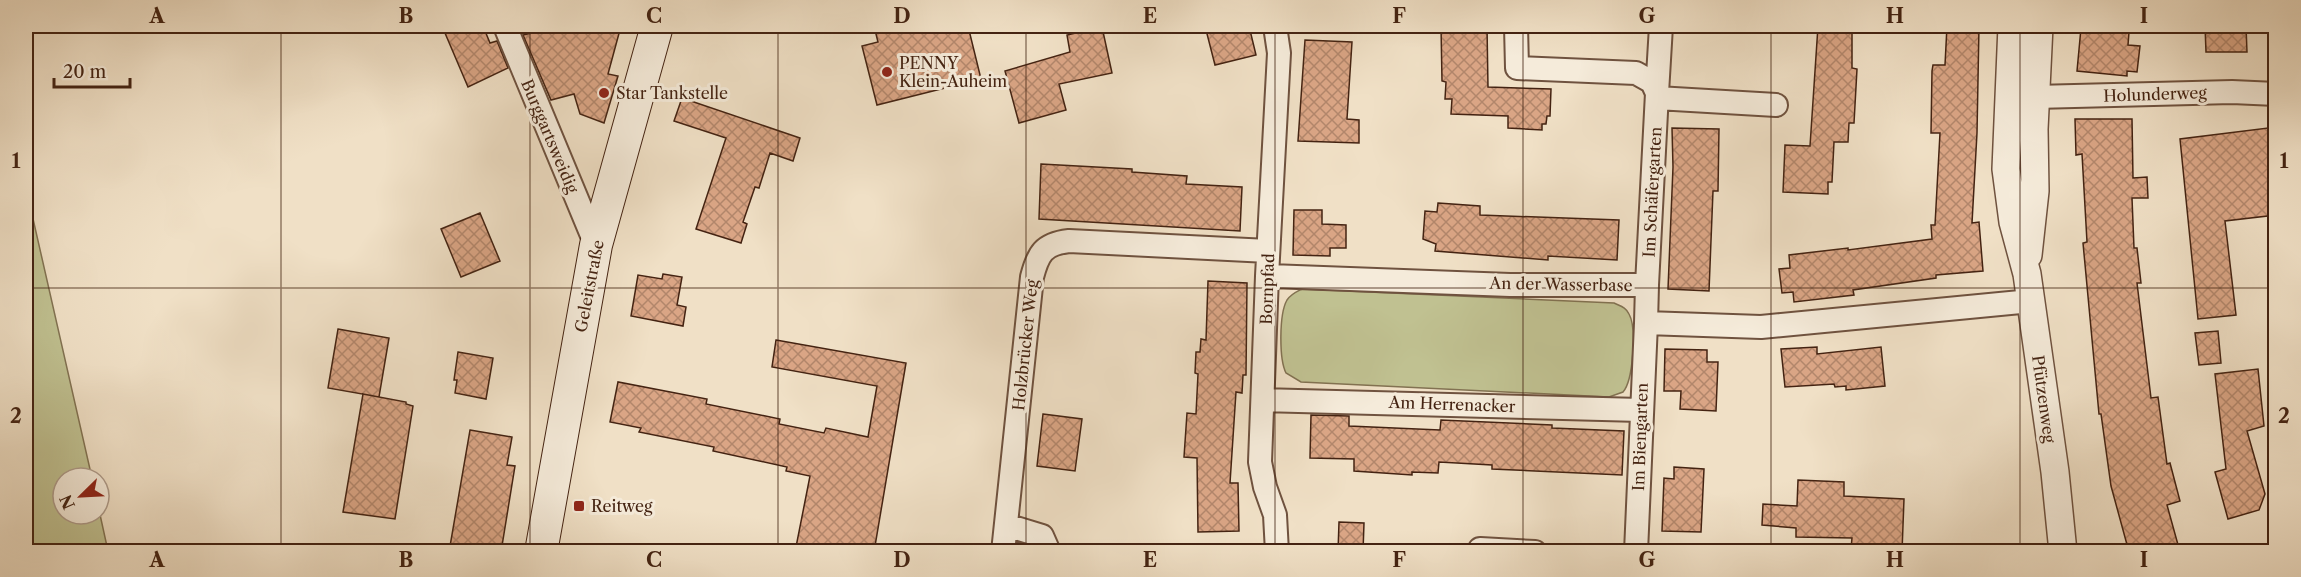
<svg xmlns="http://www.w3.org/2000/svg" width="2301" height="577" viewBox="0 0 2301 577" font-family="'Libre Caslon Text',serif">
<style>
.green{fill:#c0c191;stroke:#827252;stroke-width:1.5}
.building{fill:url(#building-cross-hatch);stroke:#442312;stroke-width:1.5}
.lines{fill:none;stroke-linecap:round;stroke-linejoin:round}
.minor-casing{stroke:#6f523f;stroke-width:26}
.tertiary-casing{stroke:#6f523f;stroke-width:30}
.secondary-casing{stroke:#442312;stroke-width:34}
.minor{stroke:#f5ebda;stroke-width:22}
.tertiary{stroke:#f5ebda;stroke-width:27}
.secondary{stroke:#f5ebda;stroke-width:32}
.grid{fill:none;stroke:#442312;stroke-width:1.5;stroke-opacity:0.55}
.poi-dot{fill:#8f2418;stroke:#f5ebda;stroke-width:2}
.labels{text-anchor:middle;stroke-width:6;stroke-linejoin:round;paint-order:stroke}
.poi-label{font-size:16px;fill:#442312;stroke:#f5ebda;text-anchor:start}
.street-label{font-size:16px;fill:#442312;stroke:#f5ebda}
.neatline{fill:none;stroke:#442312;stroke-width:2}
.grid-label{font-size:20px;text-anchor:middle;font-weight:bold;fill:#442312}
</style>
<defs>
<pattern id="building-cross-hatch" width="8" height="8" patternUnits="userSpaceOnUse" patternTransform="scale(1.5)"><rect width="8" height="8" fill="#daa585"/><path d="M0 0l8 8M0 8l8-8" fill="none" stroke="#b2866b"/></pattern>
</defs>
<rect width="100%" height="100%" fill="#f0e0c6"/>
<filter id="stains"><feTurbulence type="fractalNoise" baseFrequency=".00333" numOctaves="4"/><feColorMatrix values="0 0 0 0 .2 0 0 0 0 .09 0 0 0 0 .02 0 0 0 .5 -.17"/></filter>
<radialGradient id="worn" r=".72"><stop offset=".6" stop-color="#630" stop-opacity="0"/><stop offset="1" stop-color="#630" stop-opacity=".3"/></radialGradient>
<path class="green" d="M26,188L92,478H63V514H99V510L108,551H26Z
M1302,289L1614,303C1620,306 1626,307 1629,314C1637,328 1633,381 1623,392L1609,397L1301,382L1286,373C1279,359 1279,314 1287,300C1291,294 1296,292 1302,289Z"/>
<path class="building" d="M442,26H483L490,43L497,41L508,68L468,87Z
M561,26H621L608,74L618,76L604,123L580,114L574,94L551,100L523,35Z
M874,26H968L981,79L877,105L862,46L878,42Z
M1205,26H1249L1256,55L1215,65Z
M1441,26H1487L1488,87L1551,89L1550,116H1547L1546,124H1542V130L1508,128V116L1451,114L1452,99H1445L1446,82L1442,81Z
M1818,26H1852V68L1857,69L1854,123H1849L1848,142H1834L1832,182H1828V194L1783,192L1785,145L1810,146Z
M1947,26H1979L1977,133L1972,223L1979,222L1983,271L1936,275V278L1853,290L1854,295L1794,302L1793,292L1782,293L1779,269L1790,268L1789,255L1848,248V250L1932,239L1931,225H1935L1940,133H1931L1932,71L1933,65H1945Z
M2205,26H2246L2247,52H2206Z
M1102,27L1112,73L1059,84L1066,110L1019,123L1005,71L1070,52L1067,35Z
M2081,28L2129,32L2128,45L2140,46L2137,72L2127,71V76L2077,71Z
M1305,40L1352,42L1347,119L1359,120V143L1298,141Z
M682,98L800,138L793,161L770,153L759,188L755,187L743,222L747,224L741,243L696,229L726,138L674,121Z
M2075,119H2132L2133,178L2147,177L2148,198H2132L2134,248H2137L2141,283H2137L2151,398L2158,397L2167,464L2170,463L2180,501L2167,505L2180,552H2129L2111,486L2101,414H2099L2083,243L2087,242L2082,154L2076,155Z
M2276,127V215L2225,221L2236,315L2198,319L2180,139Z
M1672,128L1719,129L1718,191H1713L1709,291L1668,289L1673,167Z
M1041,164L1132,169V172L1187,176L1186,184L1242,187L1240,231L1039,219Z
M1438,203L1480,206V215L1619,220L1617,260L1548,256V260L1435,251L1436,244L1423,239L1425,211L1437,212Z
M1294,210H1322V224L1346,225V248H1330V256L1293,255Z
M480,213L500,261L461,277L441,229Z
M663,274L682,277L677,305L686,307L683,326L631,316L638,275L662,279Z
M1208,281L1247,283L1246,375H1243L1242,393L1236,392L1230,483H1238L1239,531L1198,532L1197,458L1184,457L1187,413L1196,414L1198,374L1195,373L1196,352H1200L1201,339L1206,340Z
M338,329L389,338L379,397L328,388Z
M2218,331L2221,363L2199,365L2195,333Z
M776,340L906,363L874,552H795L810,476L786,471L787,467L713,451L714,447L639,432L641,428L610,422L618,382L707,399L706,404L780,419L779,424L824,433L826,428L868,437L877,386L772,367Z
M1817,347V354L1881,347L1885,386L1846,390V386L1835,387L1834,384L1785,387L1781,349Z
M1665,349L1707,350V362H1718L1716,411L1680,409L1681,391H1664Z
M458,352L493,358L486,399L455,393L457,380H454Z
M2258,369L2264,426L2247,431L2265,494L2259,510L2228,519L2215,472L2226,469L2215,374Z
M363,394L406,402V404L413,406L395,519L343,512Z
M1043,414L1082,419L1075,471L1037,466Z
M1311,415L1349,416V426L1440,430L1441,420L1552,425V428L1624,431L1622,475L1492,469V465L1439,462L1438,473L1412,472V475L1354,471V459L1310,458Z
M470,430L512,437L507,465L515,466L501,552H449Z
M1674,467L1704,469L1701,532L1662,531L1664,478L1674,479Z
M1798,480L1844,482V496L1904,499L1902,552H1871V549H1851L1852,538L1796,537V528L1762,525L1763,504L1797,506Z
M1339,522L1364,523L1363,552H1338Z"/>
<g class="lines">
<defs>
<path id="minor" d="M505,26L596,245
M1275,26L1279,53L1267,276L1260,462L1265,487L1275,515L1277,552
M1516,26L1517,68L1636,73L1652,82L1657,93L1647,285
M1657,93L1661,26
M2035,97L2232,92L2276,94
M1657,98L1776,105
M1267,276L1510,285H1647L1646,323L1761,327L2031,301
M1264,400L1641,410
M1006,525L1042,536L1049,552
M1480,549L1535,552
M1003,552L1032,277C1038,254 1043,244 1069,241L1268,251
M1636,552L1646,323"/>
<path id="tertiary" d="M2012,26L2006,169L2013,222L2027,274L2055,472L2063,552
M2028,255L2035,191L2034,129L2039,26"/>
<path id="secondary" d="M541,552L596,245L657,26"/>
</defs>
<use href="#minor" class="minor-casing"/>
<use href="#tertiary" class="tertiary-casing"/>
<use href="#secondary" class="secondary-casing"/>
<use href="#minor" class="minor"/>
<use href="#tertiary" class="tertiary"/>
<use href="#secondary" class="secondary"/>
</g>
<path class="grid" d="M281,26V552M530,26V552M778,26V552M1026,26V552M1275,26V552M1523,26V552M1771,26V552M2020,26V552M26,288H2276"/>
<g class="poi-dot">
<circle cx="887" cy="72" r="6"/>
<circle cx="604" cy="93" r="6"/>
<rect x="573" y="500" width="12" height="12" rx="3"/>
</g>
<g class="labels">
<g class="poi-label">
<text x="899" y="69">PENNY<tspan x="899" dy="18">Klein-Auheim</tspan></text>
<text x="616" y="99">Star Tankstelle</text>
<text x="591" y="512">Reitweg</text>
</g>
<g class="street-label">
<text transform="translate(2155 94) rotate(-2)" y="6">Holunderweg</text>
<text transform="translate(550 136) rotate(67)" y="6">Burggartsweidig</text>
<text transform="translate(1652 192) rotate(-87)" y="6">Im Schäfergarten</text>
<text transform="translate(1561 284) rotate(1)" y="6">An der Wasserbase</text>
<text transform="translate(589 286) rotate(-79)" y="6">Geleitstraße</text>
<text transform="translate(1267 289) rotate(-88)" y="6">Bornpfad</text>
<text transform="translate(1025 345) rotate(-84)" y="6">Holzbrücker Weg</text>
<text transform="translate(2044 399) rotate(82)" y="6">Pfützenweg</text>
<text transform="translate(1452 404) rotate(2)" y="6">Am Herrenacker</text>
<text transform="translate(1640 437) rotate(-88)" y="6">Im Biengarten</text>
</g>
</g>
<rect width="2301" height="577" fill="none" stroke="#f0e0c6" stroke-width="66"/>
<g transform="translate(81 496) rotate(246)"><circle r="28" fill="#f5ebda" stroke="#ae9b8a" stroke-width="1.5"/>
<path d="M0-4.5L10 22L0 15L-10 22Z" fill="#8f2418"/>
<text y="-9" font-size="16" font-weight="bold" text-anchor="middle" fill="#442312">N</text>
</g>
<path d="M54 78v9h76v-9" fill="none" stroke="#442312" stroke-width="3"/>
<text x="63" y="78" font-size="18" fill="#442312" stroke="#f5ebda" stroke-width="4.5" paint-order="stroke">20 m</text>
<rect x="33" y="33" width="2235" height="511" class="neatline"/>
<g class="grid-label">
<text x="157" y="23">A</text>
<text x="406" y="23">B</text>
<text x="654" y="23">C</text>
<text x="902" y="23">D</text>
<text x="1150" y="23">E</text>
<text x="1399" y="23">F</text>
<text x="1647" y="23">G</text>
<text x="1895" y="23">H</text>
<text x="2144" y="23">I</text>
<text x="16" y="168">1</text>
<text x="2284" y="168">1</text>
<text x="16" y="423">2</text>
<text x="2284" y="423">2</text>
<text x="157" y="567">A</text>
<text x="406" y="567">B</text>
<text x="654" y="567">C</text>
<text x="902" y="567">D</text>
<text x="1150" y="567">E</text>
<text x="1399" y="567">F</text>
<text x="1647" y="567">G</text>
<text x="1895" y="567">H</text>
<text x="2144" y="567">I</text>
</g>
<rect width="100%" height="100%" filter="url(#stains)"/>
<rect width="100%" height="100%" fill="url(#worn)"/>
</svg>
